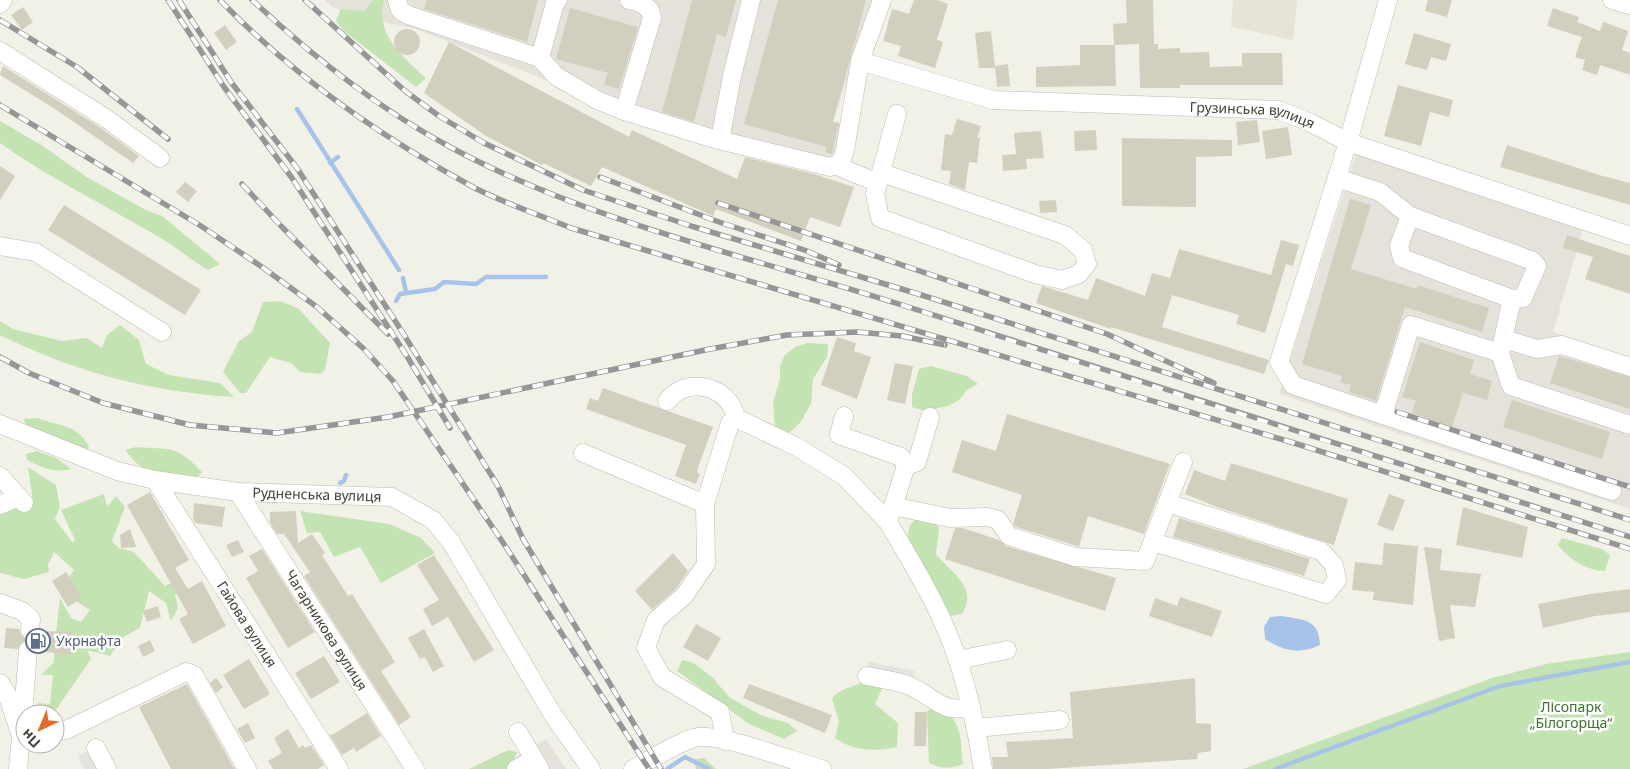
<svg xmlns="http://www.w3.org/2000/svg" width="1630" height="769" viewBox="0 0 1630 769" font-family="'Noto Sans',sans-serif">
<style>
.residential{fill:#e6e4d6}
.industrial{fill:#e5e2dc}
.green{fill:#c4e3b3}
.parking{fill:#e4e3df}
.water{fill:#a8c3ea}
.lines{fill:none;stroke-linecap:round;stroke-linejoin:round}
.stream{stroke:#a8c3ea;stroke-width:4.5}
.building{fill:#d3cfbe}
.minor-casing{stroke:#bdbaab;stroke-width:19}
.minor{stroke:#fff;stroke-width:18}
.rail-casing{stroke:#969696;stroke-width:5.5}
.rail{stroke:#fff;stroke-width:4;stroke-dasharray:11;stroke-linecap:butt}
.labels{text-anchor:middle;stroke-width:5;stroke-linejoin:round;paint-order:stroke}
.street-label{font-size:14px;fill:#454237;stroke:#fff}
.service-label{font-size:14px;fill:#4e5e75;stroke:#fff;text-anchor:start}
.park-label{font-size:14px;fill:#3b722f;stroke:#fff}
</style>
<rect width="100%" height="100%" fill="#f2f1e7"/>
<path class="residential" d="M1233,0H1297L1293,40L1231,27Z"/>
<path class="industrial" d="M325,0H874L833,121L850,126L837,168L640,117L413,28L368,19L332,7Z
M1356,154L1583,229L1553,332L1630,358V509L1279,394Z
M546,739L566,769H496Z"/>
<path class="green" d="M373,0H384C375,35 403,57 426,78L416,87L344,31L336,21L341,9L364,11Z
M0,121L43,146L88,178L146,210L162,216L220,264L208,270C192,261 179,249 164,240C109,207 52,180 0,143Z
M280,301L298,308L330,343L325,370L321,374L300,372L291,363L270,357L246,393H240L223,372L239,341L252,332L263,302Z
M0,321L13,329L62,341L87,338L102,348L107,335L120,325L139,340L146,364L169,375L220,383L234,397C151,392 74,372 0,335Z
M807,343L828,344L827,357L813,379L811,404L800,423L781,440L775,428L773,403L780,379V366L785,355L795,347Z
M931,366L967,376L978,384L967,390L959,400L948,406L924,411L912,407V394L919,369Z
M37,418C59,426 78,424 89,447L81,456L27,430L24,419Z
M136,447C171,450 175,444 202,472L197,478L149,473L134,461L125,450Z
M37,451L56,458L71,469C55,473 42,468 27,460L26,454Z
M28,467L56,485L60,507L55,519L73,543L75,540L61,510L104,494L107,507L116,496L125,507L112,541L119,548L134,552L165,586L178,579L182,585L175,595L178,608L171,621L166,603L149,591L140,628L123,637L110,656L87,650L91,659L53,714H37L38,703L50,704L53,675H41L54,662V652L70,655L71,653L73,633H56L60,598L71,618L81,622L90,610L74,600L64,584L74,570L54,552L48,565L49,572L24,579L0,573V508L33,502Z
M300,511L389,524L421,538L435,553L381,583L360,547L334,557L320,532L307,533Z
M919,516L931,518L939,528L936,554C951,573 979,587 962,614L950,616L907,537L910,525Z
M1562,538L1602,549L1610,555L1605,571C1587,571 1569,559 1558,545Z
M1630,652V769H1243L1492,678L1546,664Z
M682,660L694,663L713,678L730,698L763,716L788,723L797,731L784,739L749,724L677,671Z
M862,682L883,687L875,704L898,723L897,747C876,752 853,751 835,738L839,722L832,698C841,688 851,688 862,682Z
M943,708C963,725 960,739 963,764C952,769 939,769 929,763L927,712L930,709Z
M508,750L517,752L512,764L507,769H469Z
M704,758L716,769H696L694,759Z"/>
<path class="parking" d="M869,662L915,671L913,680L867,671Z
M88,751L97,769H84L78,756Z"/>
<path class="water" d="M1282,616C1304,620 1319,619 1320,645C1299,655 1284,651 1265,639L1264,627L1270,617Z"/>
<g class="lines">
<path class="stream" d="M297,109L399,270
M330,163L338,157
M403,278L406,292
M396,301L400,294L435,289L444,282L476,284L486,277H546
M340,483L344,481L346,475
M667,769L685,757L709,769
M1275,769L1500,686L1630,662"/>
</g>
<path class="building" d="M427,0H538L527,42L424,9Z
M692,0H736L726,37L717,34L694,122L662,112Z
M778,0H866L833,122L839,123L832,154L825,152L827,147L744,124Z
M914,0H937L948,4L937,40L943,42L935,68L898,56L901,46L883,41L892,9L909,14Z
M1126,0H1153L1154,44H1158V49L1180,48V53L1209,52L1210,67L1242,66V53H1282L1283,85H1180V88H1140L1139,44L1114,45L1113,24L1127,23Z
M1428,0H1452L1447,17L1425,11Z
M23,7L33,22L22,30L11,15Z
M570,8L638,27L619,89L604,85L608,73L556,59Z
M1553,8L1579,17L1577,22L1600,31L1603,22L1628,31L1622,50L1630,53V75L1600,65L1597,75L1582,70L1585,60L1575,57L1582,37L1547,26Z
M225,25L237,42L226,50L214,33Z
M394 42a13 13 0 1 1 26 0a13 13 0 1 1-26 0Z
M991,31L995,68H979L975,33Z
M1414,33L1451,44L1446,61L1431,57L1427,70L1405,64Z
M449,42L629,137L632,130L737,179L745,157L814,174L854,187L840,227L810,217L801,241L716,209L713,216L602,167L591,186L543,163L542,165L486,136L424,93Z
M1080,45H1115L1116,86L1036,87V67L1080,65Z
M1008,64L1010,86L997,87L995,66Z
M3,66L101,128L139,156L133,163L55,109L0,75Z
M1398,85L1453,100L1449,117L1430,112L1421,146L1384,136Z
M957,119L981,126L977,138H980L977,163L969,162L965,190L949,184L951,171L941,170L945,134L952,135Z
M1257,120L1260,142L1238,145L1236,122Z
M1288,127L1292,155L1266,159L1262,131Z
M1096,130L1097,150L1075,151L1074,131Z
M1041,131L1044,158L1026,159L1027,169L1003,171L1002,155L1016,154L1014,133Z
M1122,138L1232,140V156L1196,157V207L1122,206Z
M1507,145L1599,175L1630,183V205L1500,167Z
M0,166L15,176L0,200Z
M185,182L197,191L188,202L176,192Z
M1350,199L1371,205L1351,269L1417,289L1418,285L1489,308L1482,332L1405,307L1376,401L1349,392L1351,385L1340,382L1342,376L1302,364Z
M1056,200L1057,212L1040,213L1039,201Z
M64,205L201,290L185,315L48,230Z
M1567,235L1630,256V294L1585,279L1593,257L1563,248Z
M1281,240L1299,245L1293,266L1286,264L1265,333L1236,324L1239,315L1172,295L1162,327L1269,360L1264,374L1111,327V329L1036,303L1042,286L1088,300L1096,278L1145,296L1152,273L1170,278L1179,249L1271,275Z
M837,337L856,343L854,351L871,357L857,399L821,385Z
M1420,342L1474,360L1470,374L1492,381L1487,400L1463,393L1452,427L1412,413L1416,401L1402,397Z
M1559,356L1630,377V409L1550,383Z
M895,363L913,366L905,404L887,400Z
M603,388L713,427L698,467L697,473L700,474L696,484L675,476L686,445L586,409L590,398L598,401Z
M1512,400L1610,432L1602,459L1503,427Z
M1007,414L1170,464L1144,534L1088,516L1079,547L1077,546L1016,527L1013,524L1022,495L952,472L962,440L996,451Z
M1231,463L1348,499L1334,545L1217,507L1185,494L1194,470L1225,481Z
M150,492L189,560L175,568L188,589L202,581L226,626L193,644L179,619L188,614L127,505Z
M1389,494L1405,500L1393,531L1377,525Z
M194,503L225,507L222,527L195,523L193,519Z
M1463,507L1528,527L1522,558L1456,545Z
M296,511L298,543L312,534L325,553L322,555L348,596L352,594L395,662L381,671L411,717L399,725L304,576L310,572L284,534H277L270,523V512Z
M1179,518L1310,559L1304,576L1173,537Z
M955,528H963L999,540L1006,546L1116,578L1105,611L945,559Z
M130,529L136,547L121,548L120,535Z
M238,540L244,552L232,557L226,545Z
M1384,543L1418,546L1413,605L1373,600L1374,592L1352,590L1355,562L1382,565Z
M1424,547L1442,549L1440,570L1481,574L1475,607L1450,605L1455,638L1439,641Z
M262,549L315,632L288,648L246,578L258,571L249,556Z
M673,553L688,571L676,589L652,610L635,591Z
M434,555L494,650L474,662L448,617L432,626L423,609L439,600L417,565Z
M66,572L82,598L68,607L52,581Z
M1630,589V612L1595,616L1543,628L1538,604L1590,594Z
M1180,597L1222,611L1212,637L1149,616L1155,598L1177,606Z
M158,606L161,617L147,622L143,611Z
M696,624L721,638L708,661L683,647Z
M6,628L19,629L21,635L27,640L20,644L18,649L4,648Z
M424,629L444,666L433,672L425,657L420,659L408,638Z
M41,631L73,632L71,655L39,651L37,645L31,640L38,636Z
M150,640L155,651L143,657L138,646Z
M324,656L340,682L311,699L295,673Z
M249,659L270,694L244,709L223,675Z
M216,678L223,687L216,693L210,683Z
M1195,678L1196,723L1211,724V751L1198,753L1197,759L1047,769H993L992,757H1008L1006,742L1073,738L1070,692Z
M187,684L234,768L235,769H171L139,707Z
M749,684L832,715L825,733L743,698Z
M915,712H927L926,746H914Z
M367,713L381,736L356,752L354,748L342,755L329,734L332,735Z
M248,723L255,738L245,743L237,729Z
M288,729L299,748L303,745L305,748L311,745L324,765L318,769H273L268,761L282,753L274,738Z"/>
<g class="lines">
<defs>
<g id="minor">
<path d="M397,0L400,10L408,15L540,58L556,76L597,100L624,111L711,138L830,167C840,165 842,160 845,150L860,61L882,0"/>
<path d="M1612,0L1630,5"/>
<path d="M0,4L3,0"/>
<path d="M0,51L107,119L160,158"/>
<path d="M540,58L555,3L558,0"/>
<path id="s1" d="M860,61L993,100L1278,110L1309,122L1348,142L1630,236"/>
<path d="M624,111L652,18L650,10L641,3L629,0"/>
<path d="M720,140L732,76L751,0"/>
<path d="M837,166L878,183"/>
<path d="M882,173L1065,235L1083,250L1087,264L1079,274L1062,280L1035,274L880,218L875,194L897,114"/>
<path d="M1337,178L1380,192L1410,216L1533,261L1537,266L1523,298L1512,299L1402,258L1399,246L1410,216"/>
<path d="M0,246L35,252L162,332"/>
<path d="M1512,299L1500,353L1411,325L1383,415L1612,491"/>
<path d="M1504,339L1537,349L1562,345L1630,367"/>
<path d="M1500,353L1511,386L1630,425"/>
<path d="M667,401C687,375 730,386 736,418"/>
<path d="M1383,415L1293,385L1279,362L1348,142L1388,0"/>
<path d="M844,416L839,435L901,457L906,466L888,522C914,566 943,613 958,661C970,697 977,732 983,769"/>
<path id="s2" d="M0,424L117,471L155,480L238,492L392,497L433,520L451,542L553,715L591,769"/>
<path d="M583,453L705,504L730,423L736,418L797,447L844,476L888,522"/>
<path d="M906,466L917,462L930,417"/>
<path d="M0,476L24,503"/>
<path id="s3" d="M155,480L339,769"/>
<path id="s4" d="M238,492L415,769"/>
<path d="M705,504L706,564L684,596L656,620L646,648L662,677L720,712L725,741"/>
<path d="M0,505L19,497"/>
<path d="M893,506L950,518L988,517L998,520L1009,536L1075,557L1145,561L1183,462"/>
<path d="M1153,542L1326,594L1337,580L1334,565L1321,551L1167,503"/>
<path d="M0,603L22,611L31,619L30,630"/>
<path d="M958,660L1007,650"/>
<path d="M867,676C881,679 898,681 910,686C934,697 942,714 971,707"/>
<path d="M0,683L7,694L21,736L18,769"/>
<path d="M22,728L28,650"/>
<path d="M977,728L1060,720"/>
<path d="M55,731L66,730L186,672L194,675L247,769"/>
<path d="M518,732L540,769"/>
<path d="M96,748L107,769"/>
<path d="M516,769L534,759"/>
<path d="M633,769C649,761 682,739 699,737C722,734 796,762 822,769"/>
</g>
</defs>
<use href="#minor" class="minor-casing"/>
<use href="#minor" class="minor"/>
<defs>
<path id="rail" d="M168,0L224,87L292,178L408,358L450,428
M179,0L231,82L297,168L401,330L498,486L523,539L661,769
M220,0C292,75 381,137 473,187C503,203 538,214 571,228L1294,443L1630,549
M252,0C312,56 377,108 450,147C589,222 751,257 902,305C1144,384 1387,460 1630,537
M305,0L405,91L439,116L484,143L583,190L691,226L915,293L1630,520
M0,20L77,67L168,139
M0,105L201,226L262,267L317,307L364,349L393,381L506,547L649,769
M600,177L719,222L807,251L839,265
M242,184L281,226L388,334
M718,203L1107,334L1214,383
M0,357L29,373L103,403L190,425L277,433L388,417L710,349L787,335L857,332L902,336L945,345
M1397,412L1630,487"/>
</defs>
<use href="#rail" class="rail-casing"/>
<use href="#rail" class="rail"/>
</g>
<defs>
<symbol id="fuel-ring" viewBox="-11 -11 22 22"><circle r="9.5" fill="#fff" stroke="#5c6f8a" stroke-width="1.5"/><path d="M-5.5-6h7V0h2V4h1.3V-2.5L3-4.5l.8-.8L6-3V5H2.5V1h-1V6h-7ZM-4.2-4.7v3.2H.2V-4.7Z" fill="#5c6f8a"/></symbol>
</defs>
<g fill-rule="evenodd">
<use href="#fuel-ring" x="24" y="627" width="28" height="28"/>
</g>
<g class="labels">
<g class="street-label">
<text dy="5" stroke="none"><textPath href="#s1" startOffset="399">Грузинська вулиця</textPath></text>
<text dy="5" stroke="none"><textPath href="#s2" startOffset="328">Рудненська вулиця</textPath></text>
<text dy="5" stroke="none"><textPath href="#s3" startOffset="171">Гайова вулиця</textPath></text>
<text dy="5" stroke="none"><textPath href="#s4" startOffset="164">Чагарникова вулиця</textPath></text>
</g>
<g class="service-label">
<text x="56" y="646">Укрнафта</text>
</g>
<g class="park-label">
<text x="1571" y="712">Лісопарк<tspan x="1571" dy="16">„Білогорща“</tspan></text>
</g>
</g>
<g transform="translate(40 729) rotate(224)"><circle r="24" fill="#ffffff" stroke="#b5b3af"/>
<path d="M0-4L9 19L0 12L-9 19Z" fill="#e96a28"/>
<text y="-8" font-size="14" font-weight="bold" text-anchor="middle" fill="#454237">Пн</text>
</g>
</svg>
